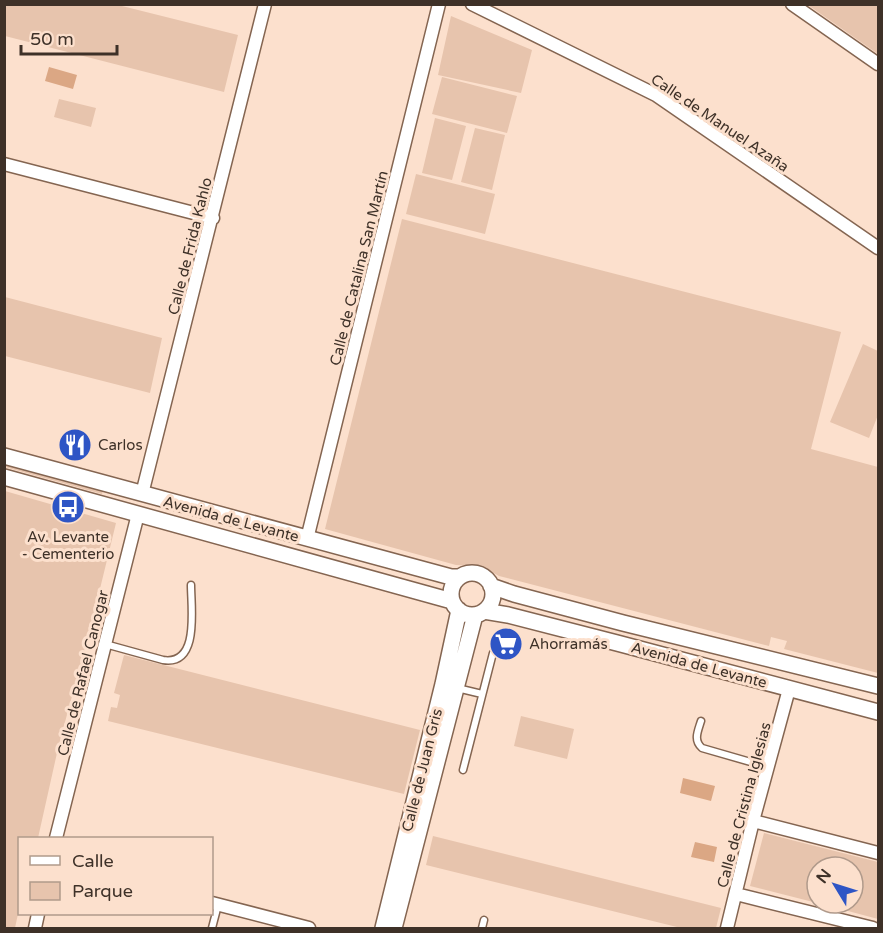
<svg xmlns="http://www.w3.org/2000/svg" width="883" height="933" viewBox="0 0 883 933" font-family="'Varela Round',sans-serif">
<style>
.green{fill:#e7c4ad}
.water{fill:#dba784}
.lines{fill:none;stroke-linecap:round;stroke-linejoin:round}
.service-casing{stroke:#846551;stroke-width:9}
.minor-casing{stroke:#846551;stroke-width:15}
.tertiary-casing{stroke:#846551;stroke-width:18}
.service{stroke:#fff;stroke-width:6}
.minor{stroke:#fff;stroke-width:12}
.tertiary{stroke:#fff;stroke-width:15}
.labels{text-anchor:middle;stroke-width:6;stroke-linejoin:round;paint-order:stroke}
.street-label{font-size:15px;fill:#3e3128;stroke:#fce0cd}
.poi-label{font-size:15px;fill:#3e3128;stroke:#fce0cd;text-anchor:start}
</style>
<rect width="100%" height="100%" fill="#fce0cd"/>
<path class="green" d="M4,5H118L238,35L224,92L5,36Z
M808,5H878V54Z
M451,16L532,50L521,93L438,75Z
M442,77L517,96L507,133L432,114Z
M59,99L96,108L91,127L54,117Z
M435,118L466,126L452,180L422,173Z
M475,128L505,135L492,190L461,182Z
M416,174L495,194L485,234L406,214Z
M402,219L841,332L811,449L878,467V673L784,649L787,641L771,637L769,646L499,576L481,566L456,565L325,529Z
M5,297L162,338L150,393L5,356Z
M863,344L878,351V415L869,438L830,422Z
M4,464L103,491L102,494L5,467Z
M5,491L116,523L89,634L59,744L38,838H20L19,909L15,928H4Z
M124,655L420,730L404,794L108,721L111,707L117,708L120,695L114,693Z
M521,716L574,729L567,759L514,746Z
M764,833L878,862V919L818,903H853V867H817V903L750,886Z
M433,836L721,908L716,928H681L426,865Z"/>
<path class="water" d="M49,67L77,75L73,89L45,81Z
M683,778L715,786L711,801L680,793Z
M695,842L717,847L714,862L691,857Z"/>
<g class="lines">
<defs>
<path id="service" d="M105,644L163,660C200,666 191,608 191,585
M457,688L482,694
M701,721C698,731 693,740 702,748L768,767
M463,770L493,653
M212,928L218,905
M482,928L484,920"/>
<path id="minor" d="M472,4L656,95L878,248
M792,4L878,64
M4,164L213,218
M142,494L265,4
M307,539L439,4
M753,821L878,853
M56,838L138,514
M736,894L873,928
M212,903L309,928
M35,928L38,914
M727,928L753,821L789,689"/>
<path id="tertiary" d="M4,456L451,577H459
M4,477L452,601
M451 594a21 21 0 1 1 42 0a21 21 0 1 1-42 0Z
M491,586L514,594L623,623L878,686
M484,611L508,615L617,643L878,712
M383,928L443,684L459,610
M394,928L475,615"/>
</defs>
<use href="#service" class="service-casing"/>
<use href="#minor" class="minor-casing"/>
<use href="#tertiary" class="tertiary-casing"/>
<use href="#service" class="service"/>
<use href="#minor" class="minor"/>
<use href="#tertiary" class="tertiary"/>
</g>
<defs>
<symbol id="restaurant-disc" viewBox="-11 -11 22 22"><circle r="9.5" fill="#2e55c5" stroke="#fce0cd"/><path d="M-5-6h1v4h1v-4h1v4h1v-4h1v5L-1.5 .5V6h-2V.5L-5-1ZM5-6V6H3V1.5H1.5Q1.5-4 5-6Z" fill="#fff"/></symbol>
<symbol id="bus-disc" viewBox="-11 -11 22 22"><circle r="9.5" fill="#2e55c5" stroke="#fce0cd"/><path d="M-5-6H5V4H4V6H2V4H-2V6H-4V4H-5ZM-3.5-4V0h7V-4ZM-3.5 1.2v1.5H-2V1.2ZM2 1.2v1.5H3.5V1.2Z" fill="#fff"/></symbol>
<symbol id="supermarket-disc" viewBox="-11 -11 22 22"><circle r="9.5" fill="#2e55c5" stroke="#fce0cd"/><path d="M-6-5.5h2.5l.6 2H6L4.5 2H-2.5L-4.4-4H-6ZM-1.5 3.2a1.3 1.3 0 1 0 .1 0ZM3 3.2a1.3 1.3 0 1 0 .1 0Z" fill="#fff"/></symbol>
</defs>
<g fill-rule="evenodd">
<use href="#restaurant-disc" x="56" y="426" width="38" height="38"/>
<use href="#bus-disc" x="49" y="488" width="38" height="38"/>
<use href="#supermarket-disc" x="487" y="625" width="38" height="38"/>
</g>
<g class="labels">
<g class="street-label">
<text transform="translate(720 123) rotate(34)" y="5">Calle de Manuel Azaña</text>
<text transform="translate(190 246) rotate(-76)" y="5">Calle de Frida Kahlo</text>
<text transform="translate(359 268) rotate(-76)" y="5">Calle de Catalina San Martín</text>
<text transform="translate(231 519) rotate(15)" y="5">Avenida de Levante</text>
<text transform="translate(699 665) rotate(15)" y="5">Avenida de Levante</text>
<text transform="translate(83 673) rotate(-76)" y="5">Calle de Rafael Canogar</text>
<text transform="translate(422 770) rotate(-76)" y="5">Calle de Juan Gris</text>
<text transform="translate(744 805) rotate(-75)" y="5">Calle de Cristina Iglesias</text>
</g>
<g class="poi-label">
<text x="98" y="450">Carlos</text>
<text x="68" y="542" text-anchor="middle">Av. Levante<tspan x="68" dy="17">- Cementerio</tspan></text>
<text x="529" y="649">Ahorramás</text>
</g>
</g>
<rect width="883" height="933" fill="none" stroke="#3e3128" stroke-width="12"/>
<rect x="18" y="837" width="195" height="78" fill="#fce0cd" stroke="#b09a8b" stroke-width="1.5"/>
<rect x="30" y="856" width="30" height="9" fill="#ffffff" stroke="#b09a8b" stroke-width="1.5"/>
<text x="72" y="867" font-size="18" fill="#3e3128">Calle</text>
<rect x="30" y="882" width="30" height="18" fill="#e7c4ad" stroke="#b09a8b" stroke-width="1.5"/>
<text x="72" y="897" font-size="18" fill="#3e3128">Parque</text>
<g transform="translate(835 885) rotate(308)"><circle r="28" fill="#fce0cd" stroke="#b09a8b" stroke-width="1.5"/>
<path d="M0-4.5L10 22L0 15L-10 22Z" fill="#2e55c5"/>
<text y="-9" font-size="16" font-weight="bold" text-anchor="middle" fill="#3e3128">N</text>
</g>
<path d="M21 45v9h96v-9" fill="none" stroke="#3e3128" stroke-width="3"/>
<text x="30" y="45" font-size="18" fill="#3e3128" stroke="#fce0cd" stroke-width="4.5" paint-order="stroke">50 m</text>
</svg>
